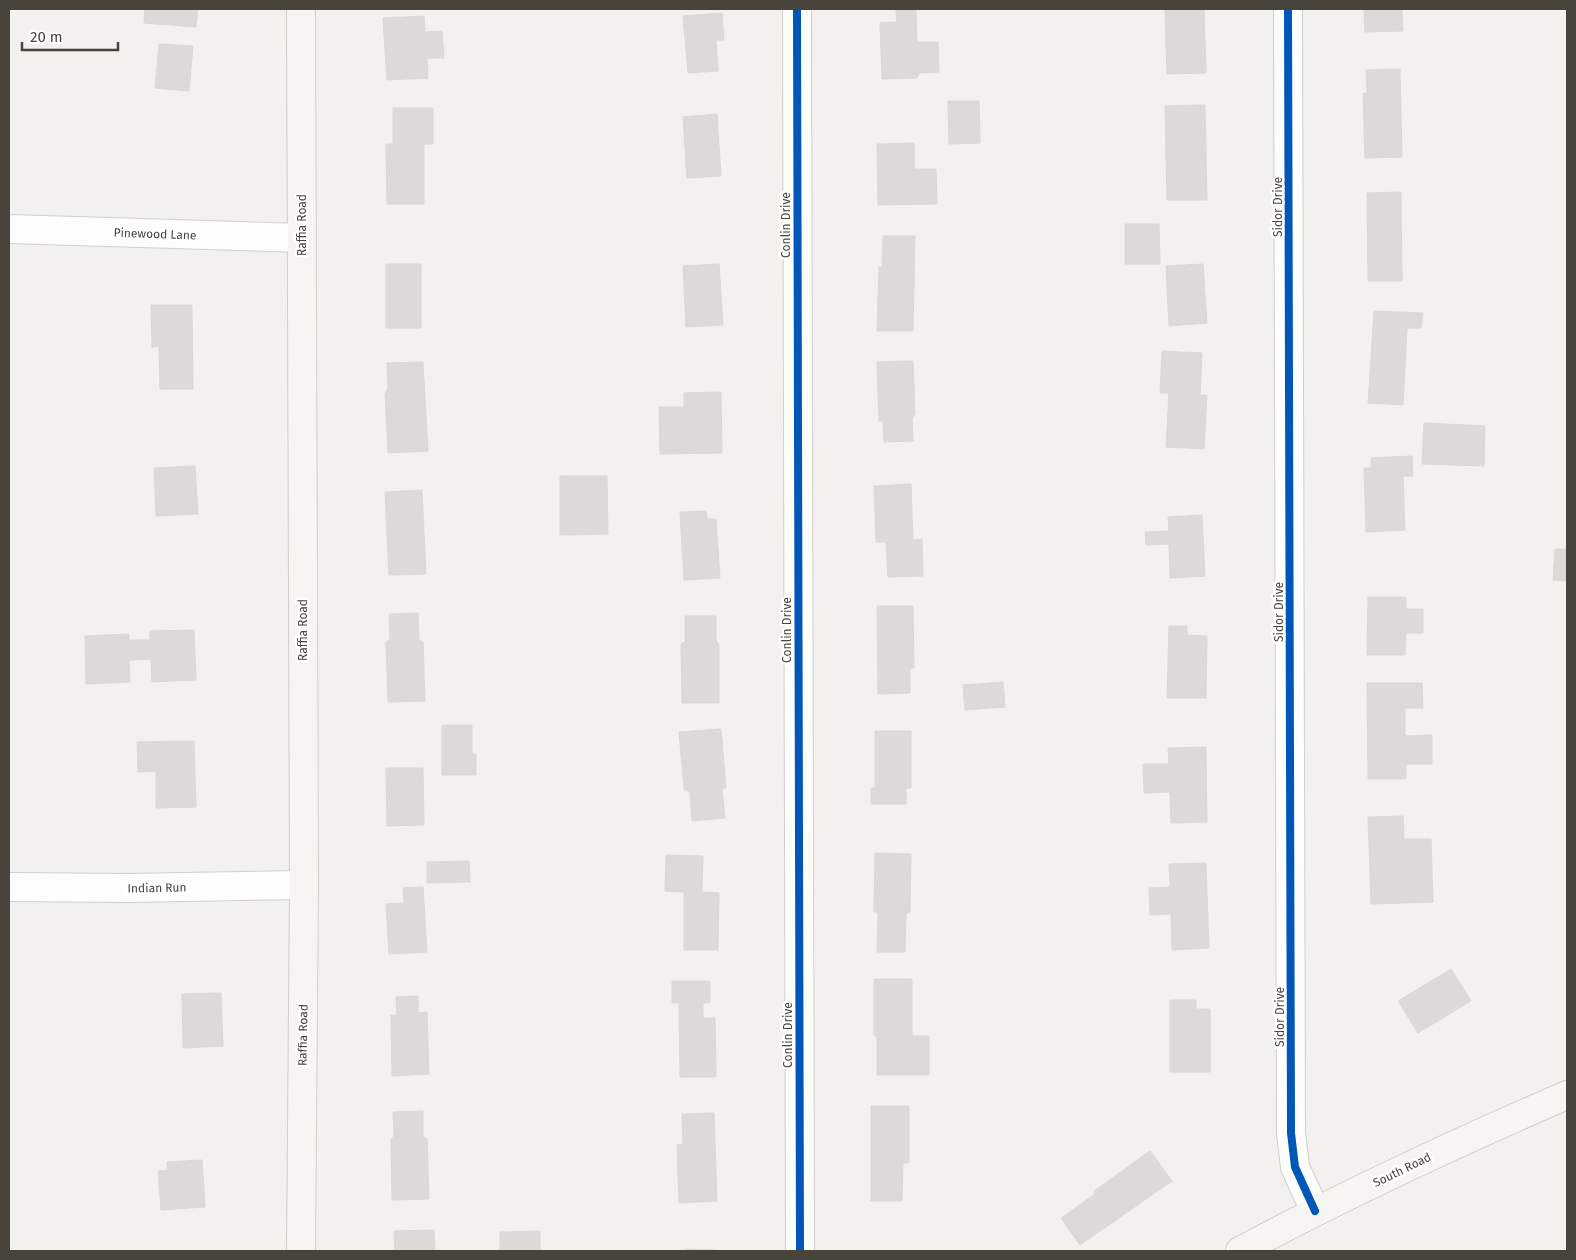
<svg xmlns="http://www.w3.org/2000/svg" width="1576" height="1260" viewBox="0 0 1576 1260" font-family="'Fira Sans',sans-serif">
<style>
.building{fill:#dcdad7;stroke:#dad8d4}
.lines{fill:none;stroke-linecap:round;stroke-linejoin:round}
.street-casing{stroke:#d0cfcc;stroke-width:30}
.secondary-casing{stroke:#d0cdc6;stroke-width:30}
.street{stroke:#fdfdfc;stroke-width:28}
.secondary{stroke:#f7f5f1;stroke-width:28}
.cycleway-casing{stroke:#fff;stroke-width:11}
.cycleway{stroke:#0057b8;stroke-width:8}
.labels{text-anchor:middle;stroke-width:5;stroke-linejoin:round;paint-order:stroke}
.street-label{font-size:12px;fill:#48433b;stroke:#fff}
</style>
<rect width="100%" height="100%" fill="#f2f1ee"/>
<path class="building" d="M145,9H198L196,27L144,23Z
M1165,9H1204L1206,73L1167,74Z
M1364,9H1402L1403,31L1365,32Z
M896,10H916L917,42H938L939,72L919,73L917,78L882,79L880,23L897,22Z
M722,13L724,40H716L718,71L688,73L683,16Z
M424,16L425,32L442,31L444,58H427L428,78L387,80L383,18Z
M159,44L193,46L189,91L155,88Z
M1400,69L1402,157L1365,158L1363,93H1367L1366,70Z
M948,101H979L980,143L949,144Z
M1205,105L1207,200H1167L1165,106Z
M393,108H433V144H424V204H387L386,144H393Z
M717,114L721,176L687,178L683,117Z
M914,143V169H936L937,204L878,205L877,144Z
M1401,192L1402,281H1368L1367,193Z
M1125,224H1159L1160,264H1125Z
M883,236H915L913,331H877L879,267H882Z
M386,264H421V328H386Z
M719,264L723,325L686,327L683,266Z
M1203,264L1207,323L1169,326L1166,266Z
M151,305H192L193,389H160L159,346L152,347Z
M1374,311L1423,313L1421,328H1407L1403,405L1368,403Z
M1162,351L1202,353L1200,395H1207L1204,449L1166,447L1169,393H1160Z
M913,361L915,414L912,418L913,441L884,442L883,421H879L877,362Z
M423,362L428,451L388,453L385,394L388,388L387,363Z
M721,392L722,453L660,454L659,407H684V393Z
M1424,423L1485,426L1484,466L1422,464Z
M1412,456L1413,476H1403L1405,530L1366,532L1364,468H1371V458Z
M195,466L198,514L156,516L154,468Z
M560,476H607L608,534L560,535Z
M911,484L913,540L922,539L923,576L888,577L886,542H876L874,486Z
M422,490L426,574L389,575L385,492Z
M706,511L707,519H716L720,578L684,580L680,512Z
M1202,515L1205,576L1170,578L1169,544L1146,545L1145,532L1169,531L1168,517Z
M1555,549H1567V581L1553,580Z
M1368,597H1406V609H1423V633H1406L1405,655H1367Z
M877,606H913L914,668H910V693L878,694Z
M418,613L419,640L423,642L425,701L388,702L386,642L390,639L389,614Z
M685,616H716V640L719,645V703H682L681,644L685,642Z
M1169,626H1187V635L1207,636L1206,698H1167Z
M194,630L196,680L152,682L151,659L129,660L130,682L86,684L85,636L129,634V640H150V631Z
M1003,682L1005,707L965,710L963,685Z
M1367,683H1422L1423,708H1405V736L1432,735V764H1406V779H1368Z
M442,725H472V754H476V775H442Z
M721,729L726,788H722L725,818L692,821L690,792L684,789L679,732Z
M875,731H911V788H906V804H871V788H875Z
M194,741L196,807L156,808V771L138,772L137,742Z
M1206,747L1207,822L1171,823L1170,792L1144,793L1143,764H1169L1168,748Z
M386,768H423L424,825L387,826Z
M1403,816L1404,839H1431L1433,902L1371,904L1368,817Z
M875,853L911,854L910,912L906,914L905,952H877L878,912H874Z
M666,855L703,856L702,892L719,893L718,950H684V892L665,891Z
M469,861L470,882L427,883V862Z
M1206,863L1209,948L1172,950L1171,914L1150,915L1149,888L1170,887L1169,864Z
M423,887L427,952L389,954L386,904L404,903L403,888Z
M1451,969L1471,1001L1418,1033L1398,1001Z
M874,979H912V1036H929V1075H877V1037L874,1035Z
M672,981H710V1003H703V1018H715L716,1077H680L679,1003H672Z
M221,993L223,1046L183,1048L182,994Z
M418,996V1013L427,1012L429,1074L392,1076L391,1015H397L396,997Z
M1170,1000H1196V1009H1210V1072H1170Z
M871,1106H909V1163H903L902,1201H871Z
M423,1111V1137L427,1139L429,1199L392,1200L391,1140L394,1136L393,1112Z
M714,1113L717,1201L679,1203L677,1145L683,1144L682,1114Z
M1150,1151L1172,1181L1080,1245L1061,1218L1095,1194L1094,1191Z
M202,1160L205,1207L161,1210L158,1171L168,1170L167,1162Z
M434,1230L435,1251H395L394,1231Z
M540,1231V1251H500V1232Z
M685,1249L716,1250V1251H685Z"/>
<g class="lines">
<defs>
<path id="street" d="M797,9L800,1251
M1288,9L1291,1133L1295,1167L1315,1211
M9,229L302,238
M9,887L128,888L304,885"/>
<path id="secondary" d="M301,1251L304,885L301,9
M1240,1251C1347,1194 1456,1143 1567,1095"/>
</defs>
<use href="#street" class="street-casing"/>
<use href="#secondary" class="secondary-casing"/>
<use href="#street" class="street"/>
<use href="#secondary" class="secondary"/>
<defs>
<path id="cycleway" d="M797,9L800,1251
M1288,9L1291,1133L1295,1167L1315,1211"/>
</defs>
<use href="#cycleway" class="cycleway-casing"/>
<use href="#cycleway" class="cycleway"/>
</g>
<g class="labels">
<g class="street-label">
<text transform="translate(1278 207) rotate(-90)" y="4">Sidor Drive</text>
<text transform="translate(302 225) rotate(-90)" y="4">Raffia Road</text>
<text transform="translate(786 225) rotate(-90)" y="4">Conlin Drive</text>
<text transform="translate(155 234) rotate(2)" y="4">Pinewood Lane</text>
<text transform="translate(1279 612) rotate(-90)" y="4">Sidor Drive</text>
<text transform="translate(303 630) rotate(-90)" y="4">Raffia Road</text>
<text transform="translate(787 630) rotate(-90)" y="4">Conlin Drive</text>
<text transform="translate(157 888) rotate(-1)" y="4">Indian Run</text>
<text transform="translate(1280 1017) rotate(-90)" y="4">Sidor Drive</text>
<text transform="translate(303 1035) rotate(-89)" y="4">Raffia Road</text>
<text transform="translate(788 1035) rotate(-90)" y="4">Conlin Drive</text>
<text transform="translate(1402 1170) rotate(-26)" y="4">South Road</text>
</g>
</g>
<rect width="1576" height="1260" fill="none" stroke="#48433b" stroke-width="20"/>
<path d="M22 42v8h96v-8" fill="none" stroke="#48433b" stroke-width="2.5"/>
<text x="30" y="42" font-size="15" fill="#48433b" stroke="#ffffff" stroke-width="4" paint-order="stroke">20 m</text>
</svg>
